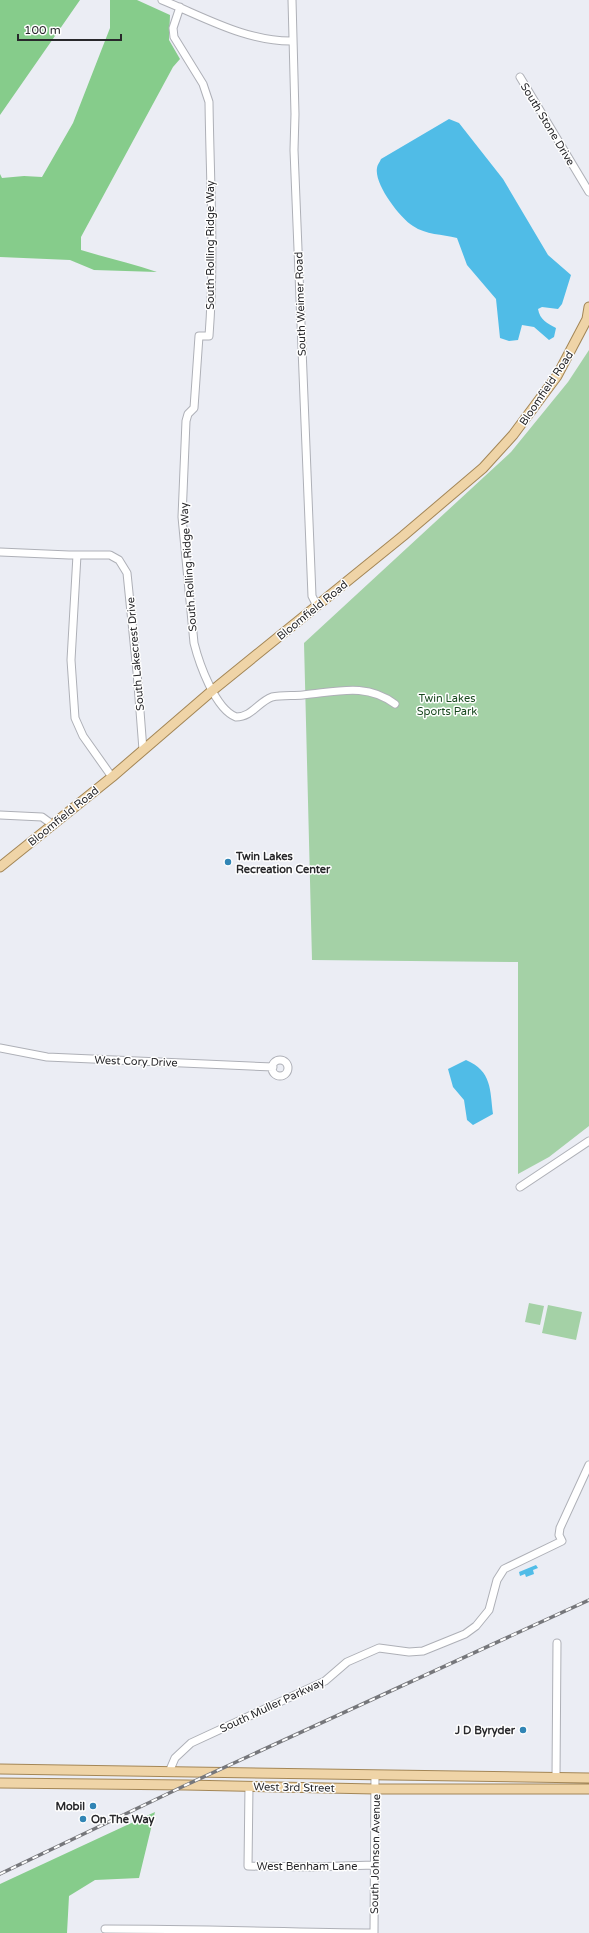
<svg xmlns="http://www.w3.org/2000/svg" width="589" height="1933" viewBox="0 0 589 1933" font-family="'Varela Round',sans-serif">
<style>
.green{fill:#a4d1a6}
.forest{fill:#86cc8b}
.water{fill:#50bce7}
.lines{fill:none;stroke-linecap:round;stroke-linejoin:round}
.minor-casing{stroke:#aeb0b7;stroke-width:9}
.major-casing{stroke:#a38656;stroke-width:11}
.minor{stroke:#fff;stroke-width:7}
.major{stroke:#efd4a7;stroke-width:9}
.rail-casing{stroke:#76777b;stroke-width:3.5}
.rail{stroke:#fff;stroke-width:2;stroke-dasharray:6;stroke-linecap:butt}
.poi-dot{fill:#3185b5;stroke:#fff;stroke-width:1.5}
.labels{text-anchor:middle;stroke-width:3;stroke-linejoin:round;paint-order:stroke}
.street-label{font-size:11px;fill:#28282b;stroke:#fff}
.park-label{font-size:11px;fill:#18481e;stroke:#fff}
.poi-label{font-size:11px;font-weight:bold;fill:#28282b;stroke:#fff;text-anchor:start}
</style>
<rect width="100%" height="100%" fill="#ebedf4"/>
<path class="green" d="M589,350V1126L549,1157L518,1174V962L312,960L304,643L511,452L568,382Z
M529,1303L544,1306L540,1325L525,1322Z
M548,1305L582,1312L576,1340L542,1333Z"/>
<path class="forest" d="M0,0H80L0,115Z
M110,0H137L170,15L169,40L180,59L173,67L81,237V250C106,258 132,263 157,272L94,270L70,260L0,257V174L2,178L24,176L42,177L73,123L110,28Z
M155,1812L139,1878L95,1880L69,1896L67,1933H0V1884Z"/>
<path class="water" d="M449,119L459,123L503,179L548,255L571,275L562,304L558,309L542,307L538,309C540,320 547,323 556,328L554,337L549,340L534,327L522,325L518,340L509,341L500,338L496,299L467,265L457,238C442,234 426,235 413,226C400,218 374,184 377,168C377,165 380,162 381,159Z
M466,1060C492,1071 490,1090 493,1114L473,1125L467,1120L464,1100L453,1087L448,1069Z
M536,1565L538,1568L533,1570L534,1574L526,1577L525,1574L520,1576L519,1572Z"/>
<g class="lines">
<defs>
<path id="minor" d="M162,0C204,17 247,42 293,41
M292,0L295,114L294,150L312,596L317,606
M180,7L173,28L174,37L203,84L209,102C210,180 215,258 209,336H199L194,408L188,414L186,421L182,517L194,643C199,663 215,709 236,717C252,717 258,702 272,697C282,695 293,696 303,695C336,692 366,682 395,704
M520,77L589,192
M0,552L69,555H110L119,560L127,573L137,672L143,750
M77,555L71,660L75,718L83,736L112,777
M0,815L42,817L53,825
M0,1048L47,1057L273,1067
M272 1068a8 8 0 1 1 16 0a8 8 0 1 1-16 0Z
M520,1187L589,1141
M169,1772L175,1758L191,1743L325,1681L347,1662L379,1648L409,1652L423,1651L465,1634L476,1626L489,1610L497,1580L504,1569L562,1541L559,1535L560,1528L589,1465
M556,1777L557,1643
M249,1786L248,1866L311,1867L374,1865
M105,1929C195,1929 284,1932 374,1933
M374,1933L375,1775"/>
<path id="major" d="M0,867L112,777L213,690L403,536L483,468L513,435L557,376L587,319L589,307
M0,1769L589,1778
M0,1783L186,1785L375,1789H589"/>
</defs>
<use href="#minor" class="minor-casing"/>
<use href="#major" class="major-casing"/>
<use href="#minor" class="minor"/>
<use href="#major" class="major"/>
<defs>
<path id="rail" d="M0,1874L186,1785L589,1600"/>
</defs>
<use href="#rail" class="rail-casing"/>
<use href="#rail" class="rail"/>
</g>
<g class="poi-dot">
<circle cx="228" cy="862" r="4"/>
<circle cx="523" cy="1730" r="4"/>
<circle cx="93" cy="1806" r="4"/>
<circle cx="83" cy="1819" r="4"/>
</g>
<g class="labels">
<g class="street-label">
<text transform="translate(548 124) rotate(59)" y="4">South Stone Drive</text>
<text transform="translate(210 245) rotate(-90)" y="4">South Rolling Ridge Way</text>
<text transform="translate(300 304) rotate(-92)" y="4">South Weimer Road</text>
<text transform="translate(546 388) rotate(-56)" y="4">Bloomfield Road</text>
<text transform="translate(188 567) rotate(-94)" y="4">South Rolling Ridge Way</text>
<text transform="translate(312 610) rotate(-39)" y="4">Bloomfield Road</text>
<text transform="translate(135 654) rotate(-95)" y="4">South Lakecrest Drive</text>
<text transform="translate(63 816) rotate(-39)" y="4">Bloomfield Road</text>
<text transform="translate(136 1061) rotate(2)" y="4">West Cory Drive</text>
<text transform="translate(272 1705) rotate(-25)" y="4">South Muller Parkway</text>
<text transform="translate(294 1787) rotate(1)" y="4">West 3rd Street</text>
<text transform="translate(375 1854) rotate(-89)" y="4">South Johnson Avenue</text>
<text x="307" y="1870">West Benham Lane</text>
</g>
<g class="park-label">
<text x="447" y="702">Twin Lakes<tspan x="447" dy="13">Sports Park</tspan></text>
</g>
<g class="poi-label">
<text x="236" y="860">Twin Lakes<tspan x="236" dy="13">Recreation Center</tspan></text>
<text x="515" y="1734" text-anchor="end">J D Byryder</text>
<text x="85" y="1810" text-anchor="end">Mobil</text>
<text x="91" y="1823">On The Way</text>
</g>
</g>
<path d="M18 34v6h103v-6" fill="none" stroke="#28282b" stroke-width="2"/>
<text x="24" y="34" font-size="12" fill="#28282b" stroke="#ffffff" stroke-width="3" paint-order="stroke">100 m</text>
</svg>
